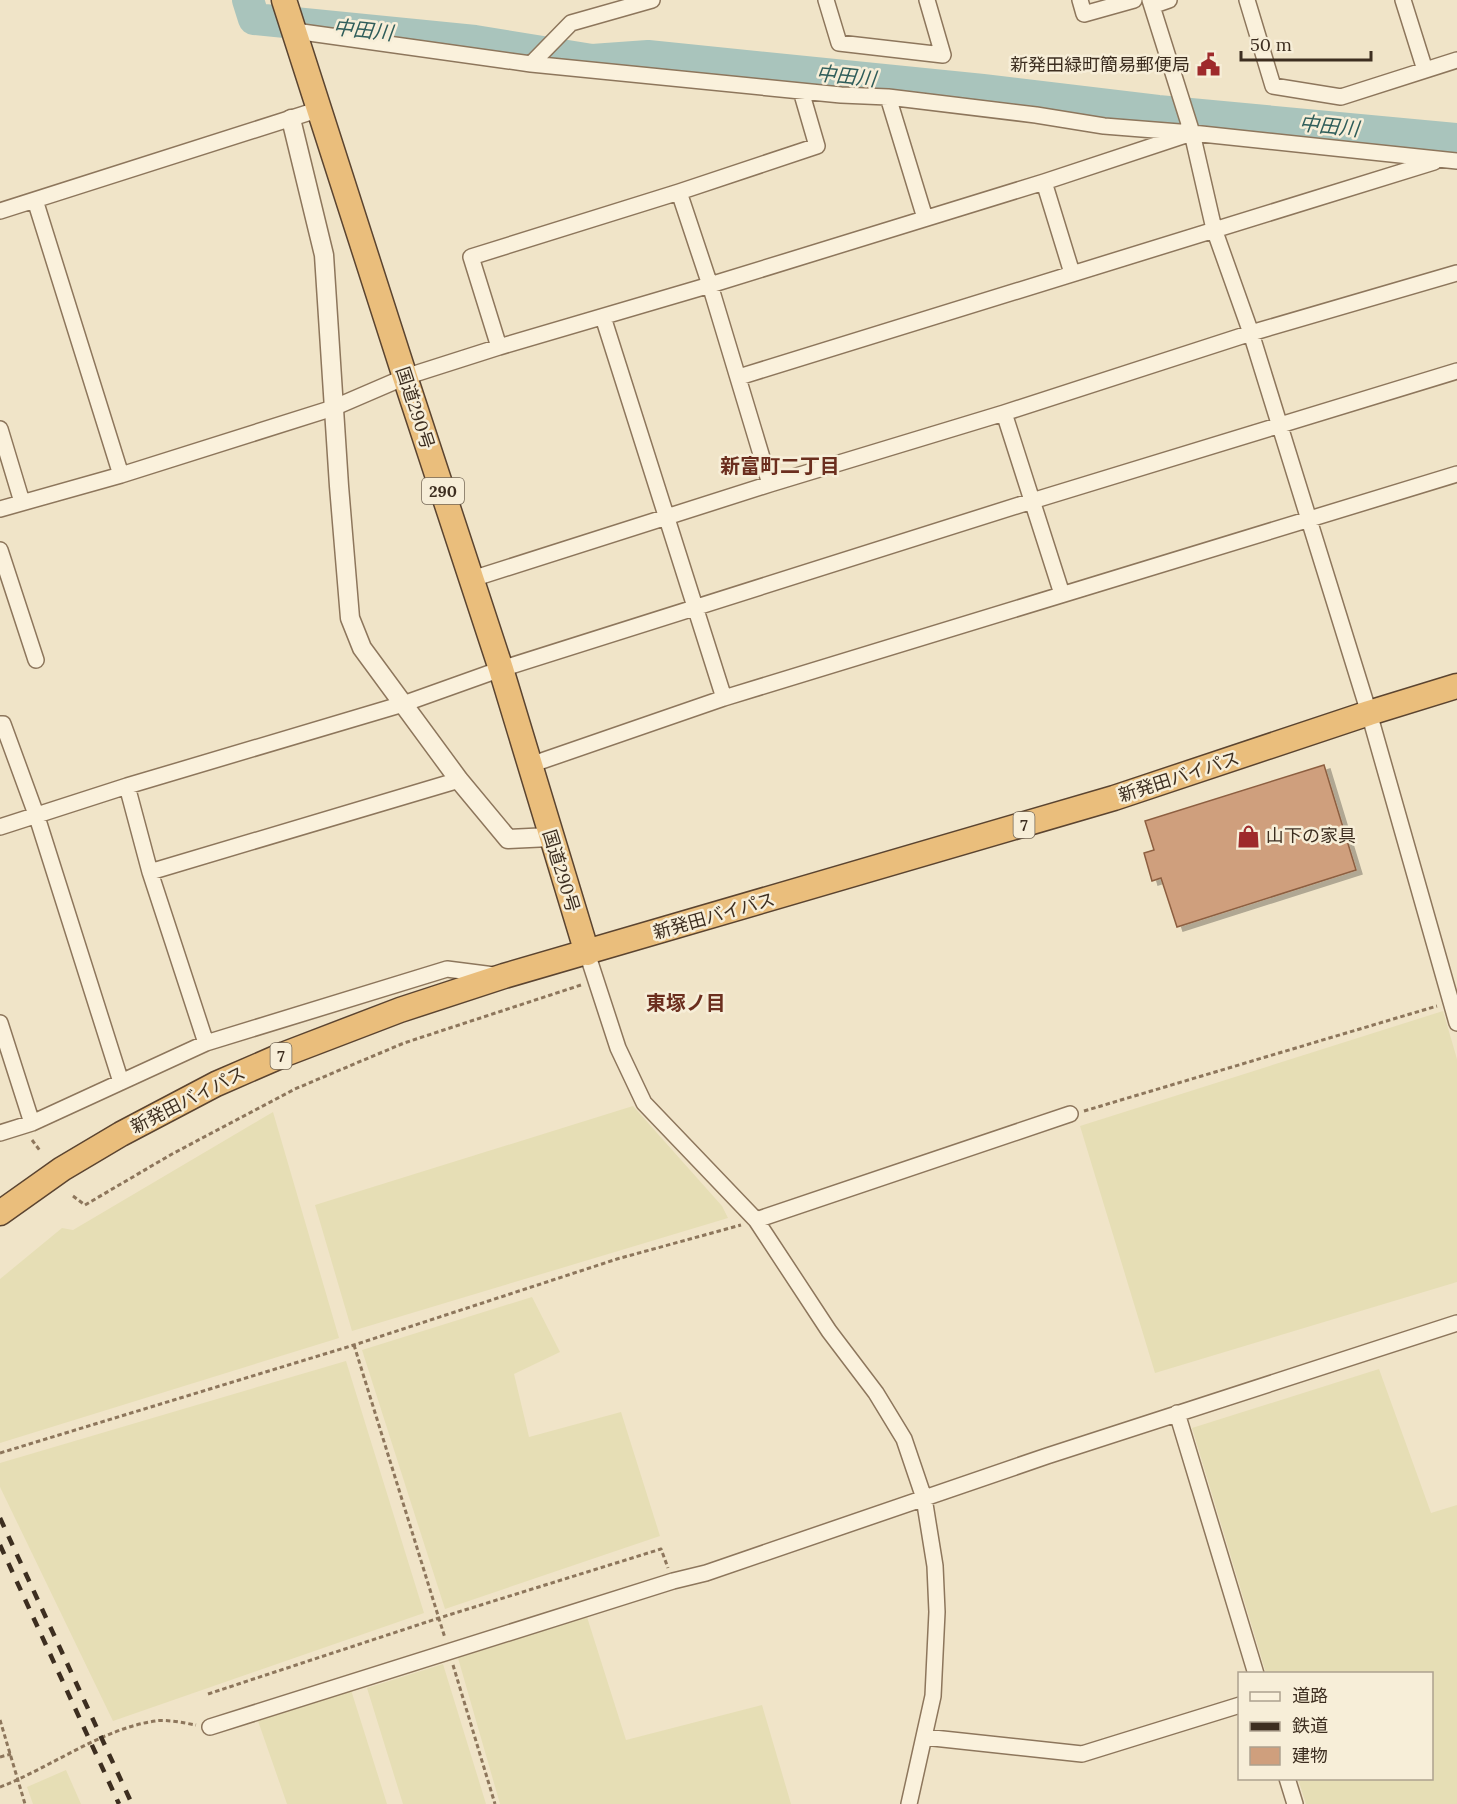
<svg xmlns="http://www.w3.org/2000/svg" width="1457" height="1804" viewBox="0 0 1457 1804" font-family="Lora,'Noto Sans JP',serif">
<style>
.farmland{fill:#e6deb5}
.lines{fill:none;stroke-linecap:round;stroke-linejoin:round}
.river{stroke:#a9c4bc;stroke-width:32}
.building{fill:#cf9f7d;stroke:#8d5f41;stroke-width:1.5;filter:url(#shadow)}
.minor-casing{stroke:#8d765c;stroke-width:18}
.tertiary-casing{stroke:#8d765c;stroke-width:21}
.trunk-casing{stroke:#5b4430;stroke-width:27}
.path{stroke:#8d765c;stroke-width:3;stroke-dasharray:4.5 3;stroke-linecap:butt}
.minor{stroke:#faf1dc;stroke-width:15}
.tertiary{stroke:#faf1dc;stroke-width:18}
.trunk{stroke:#eabe7c;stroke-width:24}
.rail{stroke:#3d2e20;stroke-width:4.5;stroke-dasharray:10 10;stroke-linecap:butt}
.labels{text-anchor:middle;stroke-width:5;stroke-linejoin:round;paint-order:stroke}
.shield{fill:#f7eed8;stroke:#756857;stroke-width:1.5}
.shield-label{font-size:16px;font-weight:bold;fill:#3d2e20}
.poi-label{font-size:18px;fill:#3d2e20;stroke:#f7eed8;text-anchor:end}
.street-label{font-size:18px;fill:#3d2e20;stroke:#f7eed8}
.water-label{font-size:20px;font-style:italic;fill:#2f5d5a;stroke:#f7eed8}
.neighbourhood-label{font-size:20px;font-weight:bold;fill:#6b2e1e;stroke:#f7eed8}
</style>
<defs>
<filter id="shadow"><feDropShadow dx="6" dy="4" stdDeviation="0" flood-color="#0004"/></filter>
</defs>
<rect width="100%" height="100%" fill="#f0e4c8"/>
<path class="farmland" d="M1443,1011L1457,1059V1282L1155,1373L1080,1126Z
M633,1106L722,1206L728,1218L352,1331L315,1205Z
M273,1112L339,1338L0,1443V1279L62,1228L73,1230Z
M532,1297L560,1352L514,1374L529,1437L621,1412L660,1536L445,1609L362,1350Z
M346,1361L424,1613L113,1721L0,1487V1463Z
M1379,1369L1431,1513L1457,1505V1804H1306L1298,1779L1432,1778V1674L1266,1673L1192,1428Z
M587,1617L626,1740L762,1705L791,1804H500L458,1658Z
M443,1664L486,1804H403L367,1688Z
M351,1690L387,1804H287L258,1721Z
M66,1770L81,1804H33L27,1787Z"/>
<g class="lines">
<path class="river" d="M248,0L254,19L475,41L592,60L648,56L983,90L1158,111L1457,139"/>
</g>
<path class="building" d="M1324,765L1356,870L1177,927L1161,878L1152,881L1144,853L1154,850L1145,821Z"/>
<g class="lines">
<defs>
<path id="minor" d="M826,0L839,43L943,55L927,0
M1080,0L1084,14L1134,0
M1150,0L1192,133L1214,229L1251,333L1369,713L1457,1023
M1247,0L1273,86L1341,97L1457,60
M1403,0L1425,70
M1152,6L1169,0
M295,31L531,64L841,95L888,97L1036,115L1104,126L1192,133L1457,161
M531,64L571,23L652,0
M888,97L925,218
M1044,182L1072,273
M679,192L710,285L770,484
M35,200L121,475
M0,211L320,109
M603,317L724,698
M499,347L471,257L679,192L817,146L801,91
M739,377L1434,162
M1004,413L1062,594
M0,429L22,502
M0,509L121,475L333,408L405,377L499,347L710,285L1044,182L1192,133
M0,550L36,660
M472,579L770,484L1004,413L1251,333L1457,273
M0,724H3L37,817L121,1082
M530,765L724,698L1457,474
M127,786L150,872L206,1043
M0,827L127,786L403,704L501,669L1032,501L1457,371
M150,872L459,780
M587,953L618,1048L644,1103L756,1220L829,1331L876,1393L904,1439L924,1498L935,1566L937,1612L933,1696L909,1804
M0,1023L32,1123
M0,1133L32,1123L206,1043L447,969L494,975
M756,1220L1070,1114
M1177,1413L1256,1674
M210,1727L673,1581L706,1573L1047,1456L1457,1323
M924,1737L1082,1754L1240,1705
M1287,1778L1295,1804"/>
<path id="tertiary" d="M291,119L324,255L339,486L350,618L362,648L459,780L508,839L550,837"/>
<path id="trunk" d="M284,0L405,377L501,669L587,953
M0,1213L62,1169L121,1134L216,1084L285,1054L400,1010L504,976L1114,798L1369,713L1457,686"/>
</defs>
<use href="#minor" class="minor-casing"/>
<use href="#tertiary" class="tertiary-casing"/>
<use href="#trunk" class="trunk-casing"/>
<path class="path" d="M1084,1111L1437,1006
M32,1140L41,1152
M73,1196L85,1205L172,1154L295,1089L404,1043L581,985
M354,1345L445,1638
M0,1453L354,1345L617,1259L741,1225
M453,1665L495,1804
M208,1694L439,1618L661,1549L668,1568
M0,1720L25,1804
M0,1757L11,1754
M0,1787C50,1768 101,1729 155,1721C167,1719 184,1723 196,1725"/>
<use href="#minor" class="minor"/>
<use href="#tertiary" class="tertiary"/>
<use href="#trunk" class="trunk"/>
<path class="rail" d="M0,1518L132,1804
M0,1545L119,1804"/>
</g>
<defs>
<symbol id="civic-bare" viewBox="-9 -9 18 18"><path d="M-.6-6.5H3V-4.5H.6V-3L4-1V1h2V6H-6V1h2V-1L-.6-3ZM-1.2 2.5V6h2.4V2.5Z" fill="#9e2a2b" stroke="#f7eed8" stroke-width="2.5" paint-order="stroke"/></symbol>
<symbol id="shop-bare" viewBox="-9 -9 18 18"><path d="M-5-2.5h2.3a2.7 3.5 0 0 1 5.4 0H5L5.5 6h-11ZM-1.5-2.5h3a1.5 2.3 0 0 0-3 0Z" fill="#9e2a2b" stroke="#f7eed8" stroke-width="2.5" paint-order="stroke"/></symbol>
</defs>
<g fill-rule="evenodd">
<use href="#civic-bare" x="1192" y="48" width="33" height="33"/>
<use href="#shop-bare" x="1232" y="820" width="33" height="33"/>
</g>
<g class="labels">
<g class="shield">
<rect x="422" y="478" width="42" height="26" rx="4.5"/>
<rect x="1013.5" y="812" width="21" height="26" rx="4.5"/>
<rect x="270.5" y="1043" width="21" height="26" rx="4.5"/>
</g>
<g class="shield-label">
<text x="443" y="497">290</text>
<text x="1024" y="831">7</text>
<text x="281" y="1062">7</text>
</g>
<g class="poi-label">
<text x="1190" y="71">新発田緑町簡易郵便局</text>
<text x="1266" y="842" text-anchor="start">山下の家具</text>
</g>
<g class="street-label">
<text transform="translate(415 408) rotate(72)" y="6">国道290号</text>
<text transform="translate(1179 777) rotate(-18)" y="6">新発田バイパス</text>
<text transform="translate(561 871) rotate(73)" y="6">国道290号</text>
<text transform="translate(714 916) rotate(-16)" y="6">新発田バイパス</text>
<text transform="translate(188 1100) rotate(-27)" y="6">新発田バイパス</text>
</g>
<g class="water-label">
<text transform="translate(363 30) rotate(6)" y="7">中田川</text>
<text transform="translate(846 76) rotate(6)" y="7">中田川</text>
<text transform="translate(1329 126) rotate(6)" y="7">中田川</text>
</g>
<g class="neighbourhood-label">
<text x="780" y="473">新富町二丁目</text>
<text x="686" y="1010">東塚ノ目</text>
</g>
</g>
<rect x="1238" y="1672" width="195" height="108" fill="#f7eed8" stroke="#ada18e" stroke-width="1.5"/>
<rect x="1250" y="1692" width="30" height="9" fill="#faf1dc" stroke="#ada18e" stroke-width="1.5"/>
<text x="1292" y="1702" font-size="18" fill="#3d2e20">道路</text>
<rect x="1250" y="1722" width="30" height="9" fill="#3d2e20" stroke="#ada18e" stroke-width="1.5"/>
<text x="1292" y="1732" font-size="18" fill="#3d2e20">鉄道</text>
<rect x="1250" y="1747" width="30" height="18" fill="#cf9f7d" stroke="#ada18e" stroke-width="1.5"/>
<text x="1292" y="1762" font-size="18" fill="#3d2e20">建物</text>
<path d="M1241 51v9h130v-9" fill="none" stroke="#3d2e20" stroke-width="3"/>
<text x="1250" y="51" font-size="18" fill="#3d2e20" stroke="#f7eed8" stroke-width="4.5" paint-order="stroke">50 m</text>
</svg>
